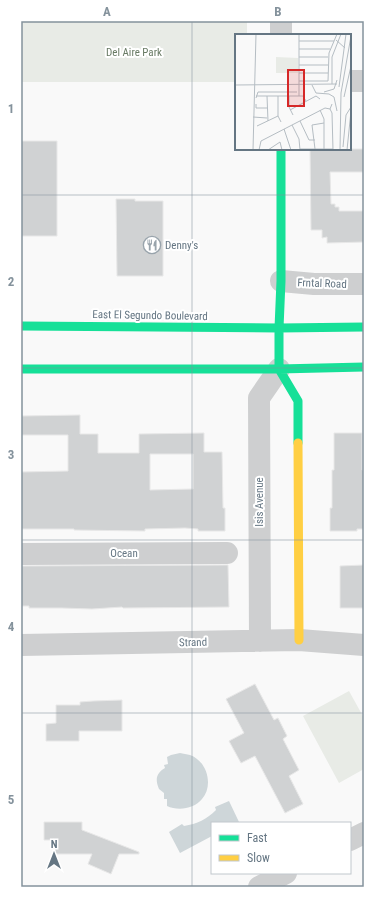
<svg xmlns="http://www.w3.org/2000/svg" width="385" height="908" viewBox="0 0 385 908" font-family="'Roboto Condensed',sans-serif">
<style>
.green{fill:#e8ebe6}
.water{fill:#ced6d9}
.building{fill:#d0d2d3;stroke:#e8e8e8;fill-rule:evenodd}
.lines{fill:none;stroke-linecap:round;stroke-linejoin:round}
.street{stroke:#cecfd0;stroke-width:22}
.fast{stroke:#16e098;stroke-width:9}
.slow{stroke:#ffcf43;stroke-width:9}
.grid{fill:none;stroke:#84929c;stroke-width:1;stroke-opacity:0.55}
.labels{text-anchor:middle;stroke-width:4;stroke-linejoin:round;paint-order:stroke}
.park-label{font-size:11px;fill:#687a64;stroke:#fff}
.poi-label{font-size:11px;fill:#657683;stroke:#fff;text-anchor:start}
.street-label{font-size:11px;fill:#657683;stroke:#fff}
.inset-road{fill:none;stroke:#b5bdc3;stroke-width:1}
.view{fill:#d62828;fill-opacity:0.15;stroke:#d62828;stroke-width:2}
.inset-edge{fill:none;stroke:#657683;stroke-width:2}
.neatline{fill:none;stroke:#84929c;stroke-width:1.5}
.grid-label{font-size:13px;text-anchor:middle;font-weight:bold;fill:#84929c}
</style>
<rect width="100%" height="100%" fill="#f9f9f9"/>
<path class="green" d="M21,21H247V35H236V82H21Z
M349,691L364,718V769L339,783L303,716Z"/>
<path class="water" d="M180,753C183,754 187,754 190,755C207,761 214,785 202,799C194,809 178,811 167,806V799H164V793L159,789C155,780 156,773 165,768L164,765L168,764L167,757L171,755Z
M229,801L239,822L237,823H212V836L180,853L169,832L182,824L184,826C197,824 207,819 216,810L215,807Z"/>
<path class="building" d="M21,141H57V236H21Z
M310,149H364V172H330L331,204H335V207H339V211H364V242L327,243V237L322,238V230H311Z
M116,199H135V201H163V276H117Z
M80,415V434H98V453H139V434L204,433V452H222L223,508H225V531H198V529L185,528L145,529V531L74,530V529H21V472L68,471V435H21V416ZM150,454H193V489L150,490Z
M334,433H362V470H364V529H357V531H330V508H332V470H334Z
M228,565L229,607L123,608L122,607L92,609L62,608H29V606H21V566Z
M364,565V608H340V566Z
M255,684L274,720L278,718L287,736L283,739L299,770L289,776L303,804L285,813L255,756L241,763L229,741L244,733L226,699Z
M122,700V731H79V741H46V724L56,723V705H80V702L93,701Z
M44,822H82V830L139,852V854H119L111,874L88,864L92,854H55V840H44Z"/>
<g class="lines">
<path class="street" d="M281,35V21
M350,81H364
M281,281L314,284H364
M21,554L227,553
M260,641L259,398L279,369
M21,645L299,640L364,645
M350,840L364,833
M259,887L286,873"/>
<path class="fast" d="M281,149V281L279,328V369L298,401V443
M21,326L279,328L364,327
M21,369H279L364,367"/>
<path class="slow" d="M298,443L299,640"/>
</g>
<path class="grid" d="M192,21V887M21,195H364M21,368H364M21,540H364M21,713H364"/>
<defs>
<symbol id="restaurant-ring" viewBox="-11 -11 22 22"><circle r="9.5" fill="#fff" stroke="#99a4ac" stroke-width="1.5"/><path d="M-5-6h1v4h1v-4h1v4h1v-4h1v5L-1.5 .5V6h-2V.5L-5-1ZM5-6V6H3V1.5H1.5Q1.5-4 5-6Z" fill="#99a4ac"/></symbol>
</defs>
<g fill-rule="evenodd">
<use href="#restaurant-ring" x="142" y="235" width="20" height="20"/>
</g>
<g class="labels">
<g class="park-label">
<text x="134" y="56">Del Aire Park</text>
</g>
<g class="poi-label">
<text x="165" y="249">Denny's</text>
</g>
<g class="street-label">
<text transform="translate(322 283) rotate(2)" y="4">Frntal Road</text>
<text transform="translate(150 315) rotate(1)" y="4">East El Segundo Boulevard</text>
<text transform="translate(259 502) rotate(-90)" y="4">Isis Avenue</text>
<text x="124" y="557">Ocean</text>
<text transform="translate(193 642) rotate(-1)" y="4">Strand</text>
</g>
</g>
<g transform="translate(235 34)">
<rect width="116" height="116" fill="#f9f9f9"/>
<path d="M41,23L63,24V39H41Z" fill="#e8ebe6"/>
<path class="inset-road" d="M101,6L110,14M64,7H99M64,15H95M64,23H93M64,31H93M64,39H93M64,47H93L94,19L102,0M97,50V23L106,0M0,51L102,50M77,51L81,59L94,60L99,63L102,77M104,53L111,0M89,58L99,55L102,46M21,62H68L71,67M32,62L33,87M43,62V82L46,88M54,62V73L58,81M64,62V0M109,63L116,32M21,64L23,58H62M21,70V74H32M97,70L95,75L97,79L98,116M55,76L81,62L85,65M85,76L89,85V115M18,83L32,84M65,87L74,106H80M57,91L64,105L65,116M22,92L43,82M49,95L56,116M108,113L111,81L116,73M65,115H98M80,115L77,91L89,89M18,116L21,0M24,116L26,107L90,74L95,75M33,116L45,108L47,116M105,116L106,59L116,2M112,116L116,77"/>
<path class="view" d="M53,36H69V72H53Z"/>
<rect width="116" height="116" class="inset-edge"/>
</g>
<rect width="385" height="908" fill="none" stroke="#ffffff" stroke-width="44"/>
<rect x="211" y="822" width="140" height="52" fill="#ffffff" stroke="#c1c8cd"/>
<rect x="219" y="835" width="20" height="6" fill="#16e098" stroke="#c1c8cd"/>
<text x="247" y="842" font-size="12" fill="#657683">Fast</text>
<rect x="219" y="855" width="20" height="6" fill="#ffcf43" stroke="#c1c8cd"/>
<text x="247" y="862" font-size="12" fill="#657683">Slow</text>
<g transform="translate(54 854)" stroke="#ffffff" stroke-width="3" paint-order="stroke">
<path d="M0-3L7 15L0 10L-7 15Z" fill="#657683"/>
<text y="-6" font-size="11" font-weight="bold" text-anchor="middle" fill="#657683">N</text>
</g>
<rect x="22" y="22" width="341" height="864" class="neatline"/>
<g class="grid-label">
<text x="107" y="16">A</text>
<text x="278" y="16">B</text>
<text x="11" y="113">1</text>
<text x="11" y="286">2</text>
<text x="11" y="459">3</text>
<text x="11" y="631">4</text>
<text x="11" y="804">5</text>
</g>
</svg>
